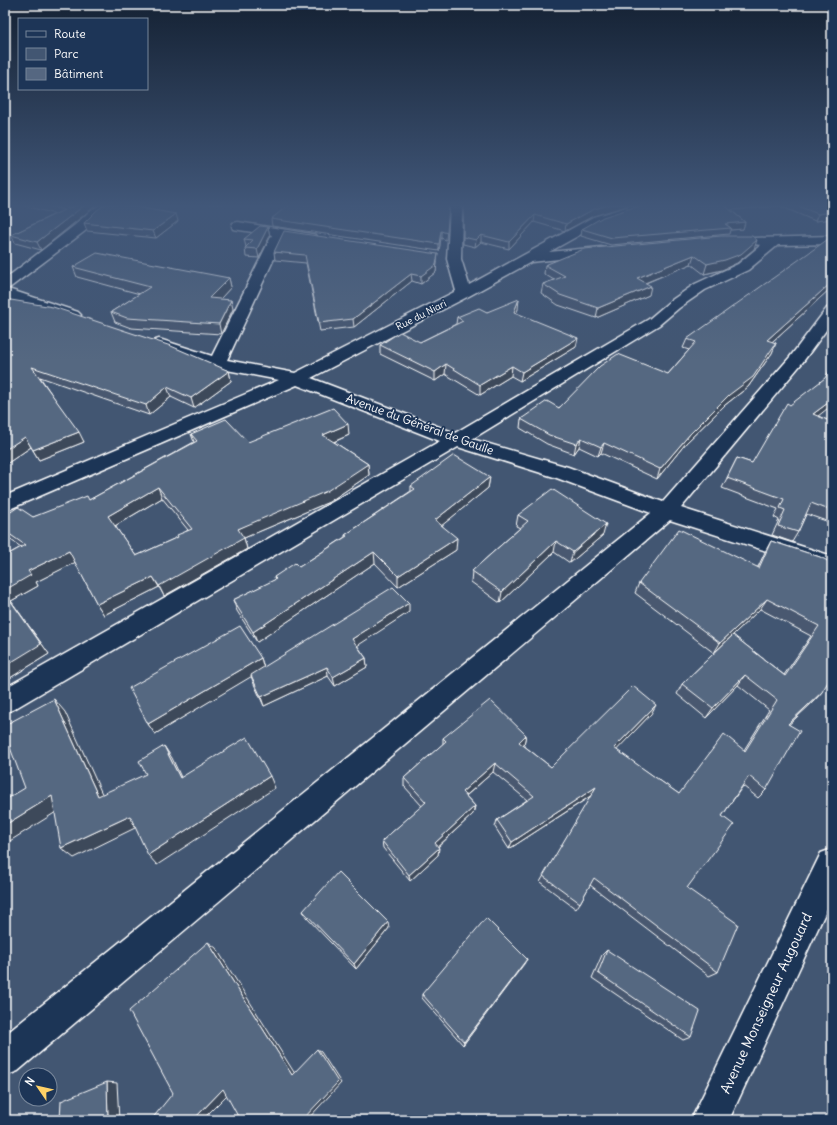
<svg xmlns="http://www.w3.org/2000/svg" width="837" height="1125" font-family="Delius,sans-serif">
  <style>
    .green { fill: #425672; stroke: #a0aab8; fill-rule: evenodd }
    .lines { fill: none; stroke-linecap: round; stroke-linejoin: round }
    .street-casing { stroke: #fff; stroke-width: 3 }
    .street { fill: #1d3557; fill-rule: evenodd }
    .wall { fill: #49596f; stroke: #fff; fill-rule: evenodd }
    .shaded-wall { fill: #3c485a; stroke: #fff }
    .building { fill: #556781; stroke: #fff; fill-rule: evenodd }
    .labels { text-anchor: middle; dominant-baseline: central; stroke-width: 3.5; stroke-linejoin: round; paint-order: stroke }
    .far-street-label { font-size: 10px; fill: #fff; stroke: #1d3557 }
    .street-label { font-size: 12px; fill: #fff; stroke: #1d3557 }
    .near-street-label { font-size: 14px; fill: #fff; stroke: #1d3557 }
  </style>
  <rect width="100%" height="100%" fill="#263d5e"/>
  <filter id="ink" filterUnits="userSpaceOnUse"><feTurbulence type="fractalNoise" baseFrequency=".025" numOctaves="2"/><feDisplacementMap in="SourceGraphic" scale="8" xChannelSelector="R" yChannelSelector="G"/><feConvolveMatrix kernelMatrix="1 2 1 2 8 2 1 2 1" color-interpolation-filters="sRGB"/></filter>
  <g filter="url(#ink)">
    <path class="green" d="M5 204H832V1120H5ZM26 1075H50V1099H26Z"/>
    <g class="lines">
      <defs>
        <path id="street" d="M103 204H117L99 216 85 231 8 289 78 312 81 315 78 318 73 320 68 318 5 298V279L75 225 91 210Z
          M447 204H459L462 208 461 259 469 285 593 217 637 204H657L655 207 629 213 601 223 549 252 601 247 606 248 608 251 606 254 531 262 469 296 311 378 455 433 649 319 669 302 695 284 738 264 761 245 754 244 752 241 754 238 832 236V244L778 245 748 270 705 290 679 308 659 325 472 439 568 467 663 502 790 357 827 308 832 306V322L802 363 681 508 832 556V572L670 520 18 1071 5 1076V1035L651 513 554 477 458 447 14 709 5 713V688L440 441 297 385 5 511V496L279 380 211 367 153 347 151 344 153 341 159 339 212 356 272 235 233 229 232 226 233 223 238 222 311 234 316 235 318 238 316 241 311 242 284 237 227 360 295 373 456 291 447 259 450 208Z
          M832 849V898L729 1120H691L821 853Z"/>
      </defs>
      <use href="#street" class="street-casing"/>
      <use href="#street" class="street"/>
    </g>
    <path class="wall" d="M18 204H71L70 207 95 206 41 250 15 243 11 235 55 214Z
      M449 204 446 240 441 238 439 251 272 226 271 219Z
      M460 204H633L593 216 565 231 534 222 509 249 481 242 475 247 463 244V207Z
      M649 204H832V219L815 221 780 206 731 210 745 222 743 229 730 230 729 234 611 245 581 236 582 229Z
      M178 221 156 238 87 231 84 223Z
      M268 227 270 236 259 258 246 257 245 248 246 247 244 239Z
      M754 249 737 263 722 270 704 274 691 264 646 283 649 295 596 318 558 305 541 293 543 284 554 280 544 274 545 265Z
      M274 252 437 262 436 272 421 284 412 281 354 327 320 331 306 263 275 260Z
      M73 267 229 278 231 287 220 299 233 309 221 334 131 328 115 322 111 312 140 294 77 277Z
      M830 276H832V287L772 342 776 343 772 353 748 387 725 405 686 443 657 479 601 453 598 456 579 447 574 454 547 444 520 428 521 419 668 374 689 350 683 348 687 339Z
      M5 299 229 371 231 381 194 408 171 397 149 415 40 377 84 442 39 460 31 447 5 465Z
      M518 309 516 313 576 347 520 381 511 376 480 395 445 374 435 381 380 354V345L420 342 456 324 457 317 487 312Z
      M818 416 832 422V523L806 514 798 532 792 542 772 535 779 520 774 517 778 509 722 488 737 458 752 463Z
      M191 434 248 442 349 435 334 442 368 464 369 475 329 502 244 538 247 549 164 596 159 587 104 615 97 604 75 562 36 582 38 586 11 601 49 654 5 681V556L21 547 5 536V516L33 517 89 500 194 442ZM162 498 188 530 178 537 136 556 115 526Z
      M490 477 488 488 442 525 456 550 398 587 375 563 257 642 237 611 233 600 275 580 274 577 299 567 345 537V535L411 491V486Z
      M518 515 603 535 570 563 554 552 500 603 471 582 472 571 520 528 516 526Z
      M771 541 820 557 828 651 822 692 814 701 789 724 766 790 758 798 743 786 722 816 687 888 718 972 709 976 590 885 580 903 576 909 540 882 591 796 509 849 495 827 497 820 527 800 493 772 466 796 475 806 473 814 438 847V855L410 881 383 848 382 841 422 806 404 786V778L443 744V738L526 735 524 744 523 745 551 767 651 714 616 750 679 794 744 750 769 710 738 685 706 718 677 694 682 684 733 635 784 675 811 636 760 609 714 653 635 593 639 583 758 567 765 552Z
      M409 612 357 645 366 658 367 667 335 686 328 676 264 706 254 684 251 676 155 734 148 724 261 658 264 667Z
      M303 911 389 928 356 969 306 917Z
      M607 950 691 1037 683 1040 592 978 602 955Z
      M527 959 463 1045 422 998V994Z"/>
    <path class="shaded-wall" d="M67 204H71L70 216 67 209Z
      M86 204H94L95 206 41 250 37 242Z
      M612 204H633L593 216 565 231 566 224 594 209Z
      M832 212V219L815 221 818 214Z
      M176 214 178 221 156 238 153 231Z
      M535 215 534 222 509 249V242Z
      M745 222 743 229 730 230 731 228 725 224Z
      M268 227 270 236 259 258 257 249Z
      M441 231V238L439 251V244Z
      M481 235V242L475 247 476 240Z
      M757 240 754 249 737 263 722 270 704 274 707 264Z
      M438 254 437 262 436 272 421 284V276Z
      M694 255 691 264 635 287 637 278Z
      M832 270V273L824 284 828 275Z
      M411 274 412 281 354 327 353 319Z
      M229 278 231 287 212 308 209 298Z
      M832 282V287L763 350 767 340Z
      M651 286 649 295 596 318 598 308Z
      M519 299 518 309 513 321 514 312Z
      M231 300 233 309 221 334 219 324Z
      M578 338 576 347 520 381 522 372Z
      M776 343 772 353 748 387 725 405 686 443 657 479 660 469 690 434Z
      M446 364 445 374 435 381V372Z
      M512 366 511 376 480 395V385Z
      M229 371 231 381 194 408 191 398Z
      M167 387 171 397 149 415 146 405Z
      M832 400V405L808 424 813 414Z
      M348 424 349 435 324 446 323 435Z
      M79 432 84 442 39 460 33 450Z
      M25 437 31 447 5 465V450Z
      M581 438 579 447 574 454 576 444Z
      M604 443 601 453 598 456 601 447Z
      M368 464 369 475 329 502 244 538 247 549 164 596 159 586 238 529Z
      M490 477 488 488 435 531V520Z
      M158 487 162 498 113 527 108 516Z
      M606 524 603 535 570 563 573 552Z
      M457 538 456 550 398 587V576Z
      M556 541 554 552 500 603 502 592Z
      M69 551 76 562 36 582 38 586 11 601 49 654 5 681V590L28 571Z
      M374 552 375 563 257 642 253 632Z
      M153 577 159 587 104 615 97 604Z
      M767 599 760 609 714 653 720 643Z
      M409 603V612L354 648 352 639Z
      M261 658 264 669 155 734 148 724Z
      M366 658 367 667 335 686 333 677Z
      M327 667 328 676 264 706 261 697Z
      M745 675 738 685 706 718 713 708Z
      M822 692 814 701 780 733 788 724Z
      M54 699 65 712 108 807 98 796Z
      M656 705 651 714 610 757 614 748Z
      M526 735 524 744 517 750 519 742Z
      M164 746 172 758 187 790 180 778Z
      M495 763 493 772 461 800 462 792Z
      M270 776 275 788 157 865 148 855Z
      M596 787 592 795 509 849 512 842Z
      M52 796 64 807 5 844V825Z
      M475 806 473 814 434 850 435 843Z
      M130 816 139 826 74 858 61 848Z
      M439 848 438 855 410 881 409 875Z
      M388 922 389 928 356 969 354 964Z
      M208 942 216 948 297 1077 292 1075Z
      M527 959 524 964 463 1045 464 1042Z
      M317 1049 321 1052 341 1083 307 1120H302Z
      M107 1082 117 1083 119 1120H108Z
      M223 1089 231 1091 202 1120H193Z"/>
    <path class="building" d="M41 204H67V209L78 204H86L37 242 11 235 64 210Z
      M106 204H119L176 214 153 231 84 223 97 210Z
      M290 204H449L447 233 441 231 439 244 271 219Z
      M464 204H612L594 209 566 224 535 215 509 242 481 235 476 240 463 237Z
      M649 204H726H723L745 222 725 224 731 228 612 238 582 229 603 217 631 208Z
      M793 204H832V212L818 214Z
      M260 226 268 227 257 249 245 248 253 240 244 239Z
      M284 231 438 254 436 265 421 276 411 274 353 319 319 323 305 255 274 252Z
      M721 236H752L757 240 741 254 725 260 707 264 694 255 637 278 651 286 598 308 560 295 543 284 565 276 545 265 584 249Z
      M831 237H832V270L828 275 832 276V282L767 340 776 343 753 377 729 395 690 434 660 469 604 443 601 447 581 438 576 444 549 435 521 419 547 401 559 408 600 366 618 354 668 374 696 342 687 339Z
      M97 253 229 278 209 298 231 300 219 324 127 318 111 312 150 287 73 267Z
      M5 299 53 307 171 346 229 371 191 398 167 387 146 405 32 367 79 432 33 450 25 437 5 450Z
      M519 299 514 312 578 338 522 372 512 366 480 385 446 364 435 372 380 345 400 332 420 342 463 321 457 317 479 308 487 312Z
      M832 366V400L813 414 832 422V511L811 503 798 532 778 526 785 510 780 508 784 499 727 478 737 458 752 463 787 403 790 405 825 378Z
      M333 408 348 424 323 435 368 464 327 491 238 529 244 538 159 586 153 577 97 604 69 551 28 571 31 575 5 590V556L25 545 5 531V516L18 507 33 517 87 496 89 500 197 441 191 434 226 419 248 442ZM158 487 192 529 177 535 178 537 136 556 108 516Z
      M454 455 490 477 435 520 457 538 398 576 374 552 253 632 233 600 276 579 274 577 295 563 299 567 347 536 345 535 415 489 411 486Z
      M552 489 606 524 573 552 556 541 502 592 472 571 528 521 518 515Z
      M679 529 759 568 771 541 820 557 832 563V643L828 651 832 654V675L822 692 788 724 800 731 766 790 749 776 722 816 734 825 687 888 738 924 718 972 594 878 580 903 543 876 596 787 512 842 497 820 534 796 495 763 462 792 475 806 435 843 439 848 409 875 382 841 426 802 404 778 446 741 443 738 490 700 526 735 519 742 551 767 633 686 656 705 614 748 679 794 724 734 745 751 777 700 745 675 713 708 682 684 733 635 785 676 819 626 767 599 720 643 639 583Z
      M393 587 409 603 352 639 366 658 333 677 327 667 261 697 251 675Z
      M5 593 41 644 5 666Z
      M240 626 261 658 148 724 129 688Z
      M54 699 98 796 146 774 139 761 164 746 180 778 247 737 270 776 148 855 130 816 61 848 52 796 5 825V800L25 788 5 734V725Z
      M338 872 388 922 354 964 303 911Z
      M486 918 527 959 464 1042 422 994Z
      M208 942 292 1075 317 1049 338 1082 302 1120H240L223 1089 193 1120H151L173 1093 129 1011Z
      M607 950 700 1011 691 1037 598 973Z
      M107 1082 108 1120H60L61 1101Z"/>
  </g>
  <linearGradient id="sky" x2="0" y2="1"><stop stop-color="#152234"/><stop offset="0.57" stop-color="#415779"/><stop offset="1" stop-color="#415779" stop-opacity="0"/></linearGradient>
  <rect width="837" height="361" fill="url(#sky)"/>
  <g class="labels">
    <g class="far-street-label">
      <text transform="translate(421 315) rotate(-27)">Rue du Niari</text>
    </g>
    <g class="street-label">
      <text transform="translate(420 424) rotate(20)">Avenue du Général de Gaulle</text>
    </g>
    <g class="near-street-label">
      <text transform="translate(766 1003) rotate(-65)">Avenue Monseigneur Augouard</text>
    </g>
  </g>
  <rect width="837" height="1125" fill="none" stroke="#1d3557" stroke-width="20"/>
  <rect x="10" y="10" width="817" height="1105" fill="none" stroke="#fff" stroke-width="1.5" filter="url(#ink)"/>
  <rect x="18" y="18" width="130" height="72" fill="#1d3557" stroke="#77869a"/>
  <rect x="26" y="31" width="20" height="6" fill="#1d3557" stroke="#77869a"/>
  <text x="54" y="38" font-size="12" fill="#ffffff">Route</text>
  <rect x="26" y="48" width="20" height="12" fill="#425672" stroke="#77869a"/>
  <text x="54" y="58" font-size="12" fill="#ffffff">Parc</text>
  <rect x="26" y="68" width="20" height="12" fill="#556781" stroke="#77869a"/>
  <text x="54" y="78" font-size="12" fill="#ffffff">Bâtiment</text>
  <g transform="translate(38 1087) rotate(304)"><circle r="19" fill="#1d3557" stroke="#77869a"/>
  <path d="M0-3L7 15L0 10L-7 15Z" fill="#ffd166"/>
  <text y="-6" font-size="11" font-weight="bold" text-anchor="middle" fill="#ffffff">N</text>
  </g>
</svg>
